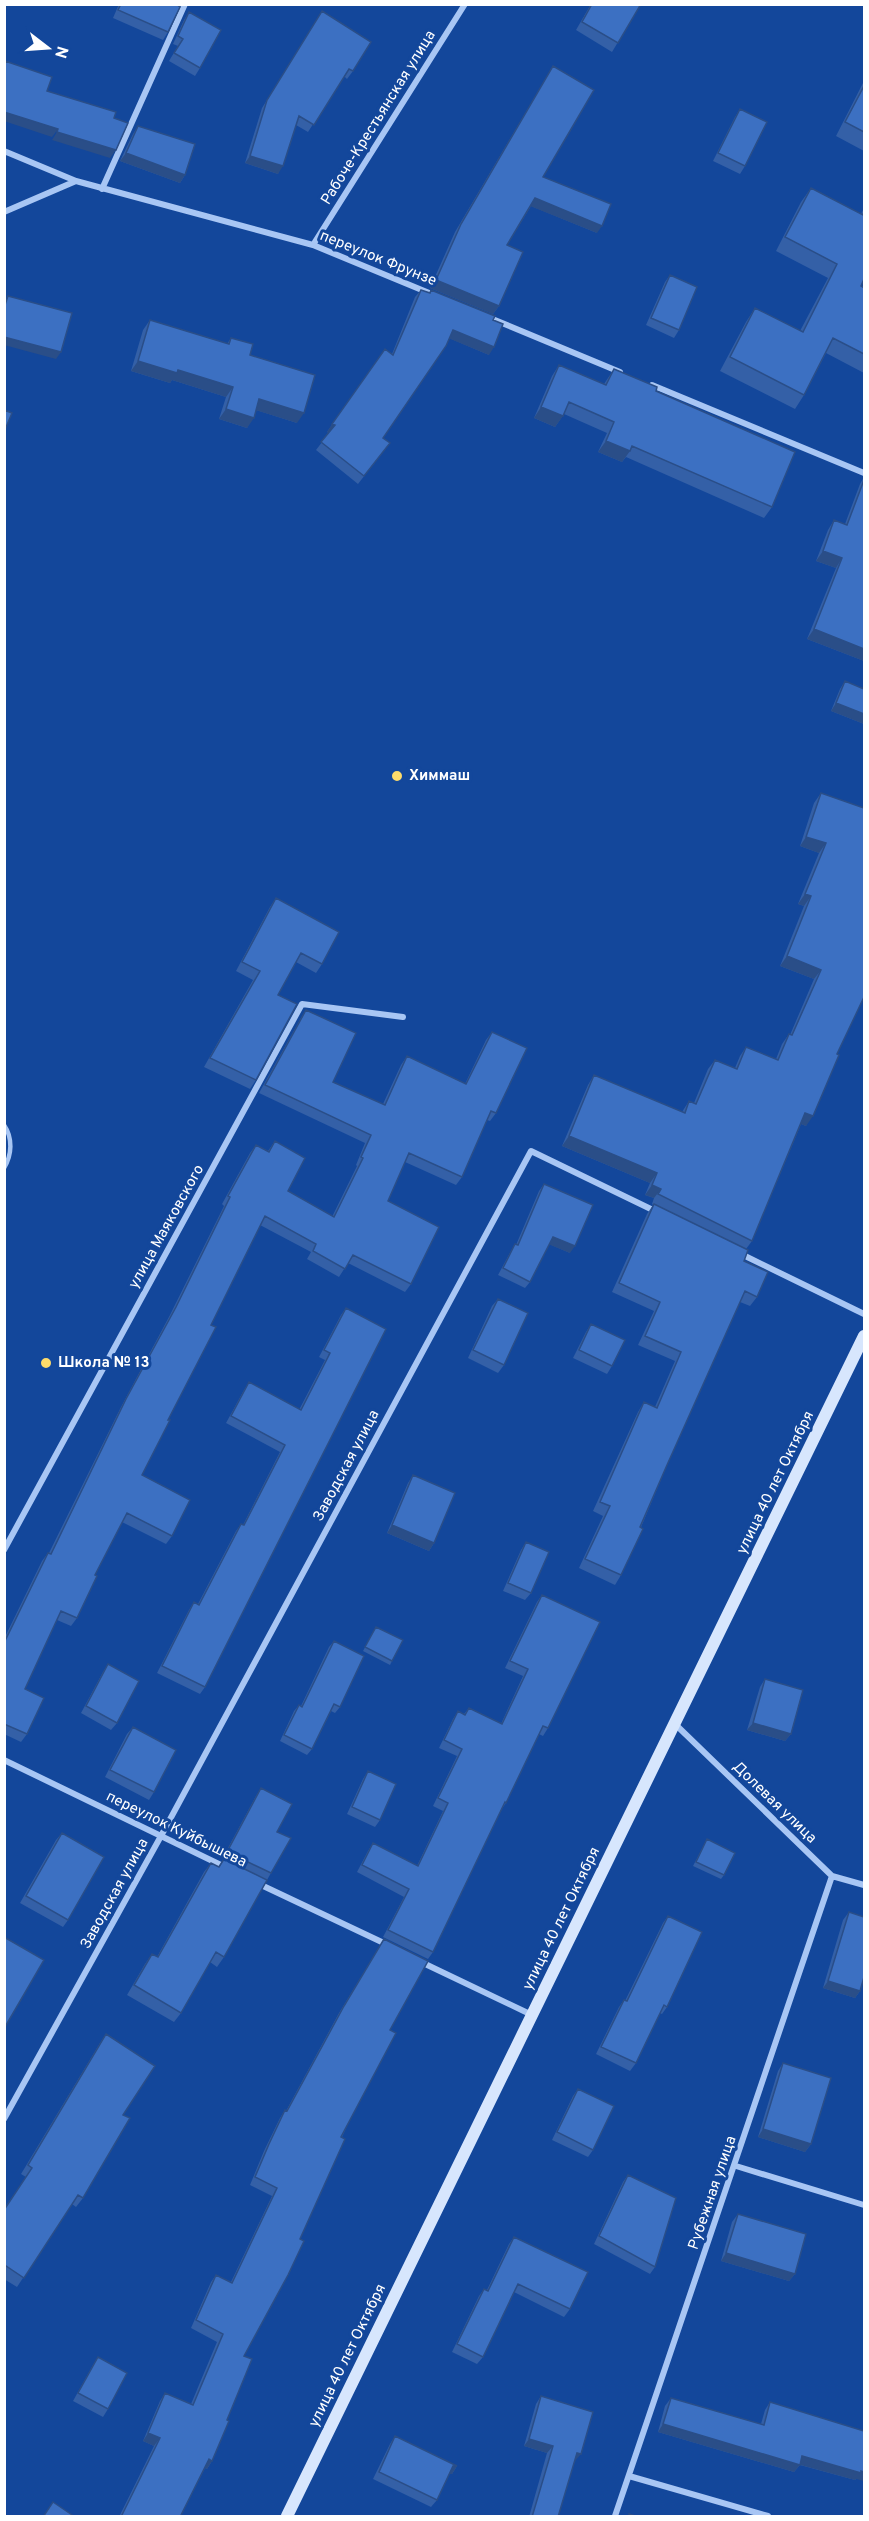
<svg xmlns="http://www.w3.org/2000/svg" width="869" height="2521" font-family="Overpass,sans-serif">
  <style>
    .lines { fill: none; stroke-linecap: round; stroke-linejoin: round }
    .lane { stroke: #a8c6f4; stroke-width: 4.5 }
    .street { stroke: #a8c6f4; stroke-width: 6 }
    .secondary { stroke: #d7e6fd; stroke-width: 12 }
    .wall { fill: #3460a7 }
    .shaded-wall { fill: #2a4e88 }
    .building { fill: #3c70c2; stroke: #2a4e88; stroke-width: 1.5 }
    .poi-dot { fill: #ffdc6a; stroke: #13479b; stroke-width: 2 }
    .labels { text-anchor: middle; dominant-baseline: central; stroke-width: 6; stroke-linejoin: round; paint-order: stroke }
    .street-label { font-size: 15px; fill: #fff; stroke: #13479b }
    .poi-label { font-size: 15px; font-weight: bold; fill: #fff; stroke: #13479b; text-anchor: start }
  </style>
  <rect width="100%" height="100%" fill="#13479b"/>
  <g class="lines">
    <path class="lane" d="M4 1125C13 1138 12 1155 4 1168"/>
    <path class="street" d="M4 151 76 181 313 245 434 295
      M102 189 185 4
      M4 212 76 181
      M313 245 465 4
      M485 316 620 372
      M652 385 864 473
      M741 1254 864 1314
      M4 1550 302 1004 403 1017
      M675 1724 832 1876 864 1885
      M4 1760 225 1867
      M259 1884 388 1945
      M421 1962 532 2015
      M4 2119 161 1836 531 1151 657 1212
      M736 2166 864 2205
      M629 2476 768 2516
      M615 2516 832 1876"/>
    <path class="secondary" d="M287 2516 864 1336"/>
  </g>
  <path class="wall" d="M119 4H176L168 32 163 40 113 18Z
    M591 4H641L612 52 576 30Z
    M322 11 353 71 347 79 344 76 308 132 296 125 278 174 245 163 262 108Z
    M189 12 200 68 195 76 169 61 178 46 173 44 184 20Z
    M553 66 543 177 597 233 531 206 507 245 499 306 493 314 430 288 455 232Z
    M864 81V151L836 136Z
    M740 109 745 166 740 174 713 161 735 117Z
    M138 126 185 175 180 183 120 161 133 134Z
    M811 188 861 214 864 208V279L861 286 864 288V373L826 353 804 395 795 409 720 371 746 322 755 308 800 331 828 278 776 251 801 202Z
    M670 275 679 330 674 338 646 325 665 282Z
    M421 290 429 293 431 290 493 320 489 355 449 338 383 438 390 443 358 484 316 450 329 433 327 432 385 349 392 354 415 297Z
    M150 320 227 344 231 338 250 355 297 423 256 410 247 428 219 419 226 397 172 380 170 383 131 371 143 330Z
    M559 365 604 384 614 369 656 391 772 507 764 518 626 457 622 462 598 452 607 433 564 414 555 427 534 418 552 376Z
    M864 477V661L807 639 836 568 816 561 828 530 834 520 845 524 860 484Z
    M845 681 864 689V724L831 711 840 689Z
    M821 793 864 808 837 1054 806 1126 801 1124 752 1241 746 1249 744 1261 757 1297 750 1306 740 1302 667 1465 621 1575 615 1585 579 1568 603 1516 593 1511 638 1412 644 1402 655 1407 675 1361 638 1345 654 1311 612 1292 647 1214 653 1205 652 1204 654 1198 645 1195 650 1183 562 1146 588 1085 594 1075 682 1112 689 1101 694 1103 708 1069 715 1060 735 1068 740 1056 746 1047 776 1059 782 1044 789 1034 790 1035 814 979 780 966 804 906 798 904 819 853 800 846 814 803Z
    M276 898 322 964 316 973 296 962 278 995 256 1080 250 1089 204 1067 253 980 236 971 270 907Z
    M306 1010 333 1082 383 1104 401 1065 407 1056 465 1084 486 1040 492 1032 496 1113 490 1121 487 1120 462 1177 456 1185 405 1162 388 1201 411 1284 405 1292 348 1263 339 1277 307 1259 311 1252 260 1225 211 1325 142 1475 172 1536 166 1544 122 1522 95 1575 77 1618 71 1626 57 1620 25 1689 27 1734 21 1742 4 1734V1639L42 1561 48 1553H49L121 1407 170 1315 224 1206 222 1204 250 1153 256 1145 268 1151 275 1141 288 1191 332 1217 357 1166 356 1165 365 1143 259 1093 301 1018Z
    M544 1184 570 1253 549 1244 530 1282 525 1288 498 1275 511 1251 515 1244 516 1245 539 1191Z
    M498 1299 504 1365 498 1373 468 1358 492 1306Z
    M346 1308 205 1687 200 1694 157 1673 189 1610 194 1602 198 1604 236 1531 241 1524 243 1525 280 1452 226 1423 244 1390 249 1382 299 1410 325 1360 319 1357 341 1315Z
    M591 1324 612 1366 607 1374 573 1358 586 1332Z
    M413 1475 434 1543 429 1551 387 1533 408 1483Z
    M526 1542 531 1593 525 1600 503 1591 521 1550Z
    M542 1595 548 1728 543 1736 539 1734 506 1803 501 1810 433 1952 428 1959 383 1937 404 1897 357 1872 368 1851 373 1843 417 1866 443 1811 433 1806 457 1756 439 1748 453 1719 458 1711 464 1714 469 1708 501 1724 523 1676 505 1668 537 1602Z
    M376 1627 392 1661 390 1665 363 1651Z
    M334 1641 340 1707 335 1713 331 1711 312 1749 307 1755 280 1741 294 1711 299 1705 301 1706 329 1647Z
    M108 1664 117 1723 111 1730 81 1713 103 1672Z
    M765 1679 791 1734 785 1741 747 1730 760 1687Z
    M133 1727 154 1792 149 1800 105 1777 127 1734Z
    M368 1771 380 1820 375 1827 347 1814 363 1779Z
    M261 1788 277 1832 271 1873 267 1880 224 1957 217 1967 210 1962 181 2013 174 2022 127 1995 145 1964 152 1954 157 1957 204 1872 211 1863 218 1867 223 1860 222 1859 256 1796Z
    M62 1833 68 1920 63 1927 20 1903 56 1840Z
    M707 1839 724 1875 721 1879 693 1866Z
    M849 1912 860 1991 855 1998 823 1988 843 1920Z
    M668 1916 667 2007 662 2014 660 2013 636 2063 630 2071 596 2054 619 2007 624 2000 625 2001 663 1923Z
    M384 1939 390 2030 244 2356 227 2420 212 2461 207 2469 205 2468 180 2517H119L154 2446 143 2441 160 2401 165 2393 191 2404 217 2342 191 2328 211 2282 216 2275 231 2282 272 2196 250 2185 264 2151 280 2118 285 2110 286 2111 339 2013Z
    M106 2034 123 2115 83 2198 76 2207 72 2204 17 2287 4 2279V2209L26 2177 21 2174 100 2043Z
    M783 2063 811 2144 805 2152 758 2137 778 2071Z
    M578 2089 593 2150 588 2157 552 2140 573 2096Z
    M628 2175 655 2267 650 2274 594 2244 623 2182Z
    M738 2214 795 2274 789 2281 721 2261 732 2222Z
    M514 2237 570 2309 564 2317 514 2292 483 2357 477 2364 452 2352 479 2296 484 2289 487 2290 509 2244Z
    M98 2357 108 2409 103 2417 73 2401 93 2365Z
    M541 2396 575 2461H574L558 2517H529L547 2453 524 2446 536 2404Z
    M671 2398 761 2424 765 2410 770 2402 856 2479 855 2480 800 2465 794 2472 658 2432 665 2406Z
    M395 2436 457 2466 452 2474H449L437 2500 431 2507 373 2479 390 2444Z"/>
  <path class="shaded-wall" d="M4 112 58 129 52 137 4 121Z
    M57 132 116 150 110 158 52 140Z
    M126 153 185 175 180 183 120 161Z
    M250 156 283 166 278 174 245 163Z
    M535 198 602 226 597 233 530 206Z
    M436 280 499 306 493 314 430 288Z
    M453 330 494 347 489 355 448 338Z
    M4 337 61 352 56 359 4 345Z
    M138 361 178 370 233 387 226 397 172 380 170 383 131 371Z
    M259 399 304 413 297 423 252 409Z
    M541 407 563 416 555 427 534 418Z
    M226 409 254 418 247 428 219 419Z
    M332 424 335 425 330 433 327 432Z
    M606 441 630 451 622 462 598 452Z
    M823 551 842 558 836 568 816 561Z
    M814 629 864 649V661L807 639Z
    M836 703 864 714V724L831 711Z
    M806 837 826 843 819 853 800 846Z
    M805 894 811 896 804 906 798 904Z
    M787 956 821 970 814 979 780 966Z
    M805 1113 813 1116 806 1126 798 1123Z
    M569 1136 657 1173 650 1183 562 1146Z
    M652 1185 661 1189 654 1198 645 1195Z
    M553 1237 575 1246 570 1253 548 1244Z
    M392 1525 434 1543 429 1551 387 1533Z
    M753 1723 791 1734 785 1741 747 1730Z
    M828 1981 860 1991 855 1998 823 1988Z
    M763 2129 811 2144 805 2152 758 2137Z
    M726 2253 795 2274 789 2281 721 2261Z
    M663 2424 800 2465 794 2472 658 2432Z
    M148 2433 160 2438 154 2446 143 2441Z
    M529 2439 553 2446 547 2453 524 2446Z
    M577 2453 581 2454 575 2461 572 2460Z
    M802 2456 864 2472V2481L856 2479 855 2480 797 2464Z
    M209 2459 212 2461 207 2469 203 2467Z
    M453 2466H457L452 2474H448Z"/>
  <path class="building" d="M121 4H176L180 7 168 32 118 10Z
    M592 4H641L618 43 582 22Z
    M322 11 371 42 353 71 349 69 314 125 299 116 283 166 250 156 267 100Z
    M189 12 221 30 200 68 174 53 183 39 178 36Z
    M5 61 52 77 47 91 116 112 114 118 128 123 116 150 57 132 58 129 4 112Z
    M553 66 594 90 543 177 611 204 602 226 535 198 507 245 523 252 499 306 436 280 461 224Z
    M864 86V132L845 122Z
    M740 109 767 122 745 166 718 153Z
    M138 126 195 144 185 175 126 153Z
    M811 188 863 215 864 212V279L861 286 864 288V354L833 338 804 395 730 357 755 308 803 332 837 264 785 237Z
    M670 275 697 287 679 330 651 318Z
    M421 290 430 293 431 290 495 316 493 320 503 324 494 347 453 330 446 346 383 438 390 443 364 476 321 442 335 425 332 424 385 349 393 355Z
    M8 296 72 313 61 352 4 337V308Z
    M150 320 229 344 231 338 253 344 250 355 315 375 304 413 259 399 254 418 226 409 233 387 178 370 177 373 138 361Z
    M559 365 606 385 614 369 657 387 656 391 795 452 772 507 632 446 630 451 606 441 614 422 569 402 563 416 541 407Z
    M4 410 12 413 4 432Z
    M864 480V649L814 629 842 558 823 551 834 520 847 525Z
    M845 681 864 689V714L836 703Z
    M821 793 864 808V997L837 1054 839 1055 813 1116 805 1113 752 1241 658 1194 661 1189 652 1185 657 1173 569 1136 594 1075 685 1113 689 1101 696 1104 715 1060 737 1069 746 1047 778 1060 789 1034 792 1035 821 970 787 956 811 896 805 894 826 843 806 837Z
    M276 898 339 932 322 964 301 953 278 995 297 1004 256 1080 210 1058 260 971 242 962Z
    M306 1010 356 1033 333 1082 385 1105 407 1056 466 1084 492 1032 527 1048 496 1113 491 1111 462 1177 409 1153 388 1201 439 1227 411 1284 353 1255 345 1269 313 1251 316 1244 265 1216 211 1325 216 1327 168 1420H170L142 1475 190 1500 172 1536 127 1513 95 1575 97 1576 77 1618 61 1611 25 1689 44 1698 27 1734 4 1724V1643L48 1553 51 1554 126 1399 176 1307 230 1197 228 1196 256 1145 269 1152 275 1141 305 1158 288 1191 334 1217 363 1158 361 1157 371 1135 265 1085Z
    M544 1184 593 1205 575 1246 553 1237 530 1282 503 1268 515 1244 518 1245Z
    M654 1204 748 1250 744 1261 768 1272 757 1297 745 1291 667 1465 640 1527 643 1529 621 1575 585 1559 610 1506 600 1502 644 1402 657 1408 681 1352 645 1336 660 1302 619 1283Z
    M498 1299 528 1313 504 1365 473 1350Z
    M346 1308 386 1329 205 1687 162 1666 194 1602 199 1605 241 1524 244 1525 285 1445 231 1416 249 1382 301 1410 330 1353 324 1350Z
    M591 1324 625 1340 612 1366 579 1350Z
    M413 1475 455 1493 434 1543 392 1525Z
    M526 1542 549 1552 531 1593 508 1583Z
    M542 1595 600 1622 548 1728 543 1726 506 1803 505 1802 433 1952 388 1930 409 1889 362 1865 373 1843 418 1866 448 1803 438 1798 462 1749 444 1740 458 1711 465 1715 469 1708 502 1724 528 1669 510 1661Z
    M376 1627 403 1640 392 1661 365 1647Z
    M334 1641 364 1656 340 1707 334 1704 312 1749 284 1735 299 1705 302 1707Z
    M108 1664 139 1681 117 1723 86 1706Z
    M765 1679 803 1690 791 1734 753 1723Z
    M133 1727 176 1750 154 1792 110 1770Z
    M368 1771 396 1784 380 1820 352 1807Z
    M261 1788 292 1804 277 1832 291 1838 271 1873 227 1852Z
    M62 1833 104 1857 68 1920 26 1896Z
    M707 1839 735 1853 724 1875 696 1862Z
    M224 1859 267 1880 224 1957 216 1952 181 2013 134 1985 152 1954 158 1957 211 1863 219 1867Z
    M849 1912 864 1917V1977L860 1991 828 1981Z
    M668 1916 702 1932 667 2007 664 2005 636 2063 601 2047 624 2000 627 2001Z
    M4 1937 44 1960 5 2027 4 2026Z
    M384 1939 428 1961 390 2030 396 2033 341 2137 345 2139 300 2239 304 2241 288 2275 244 2356 252 2359 227 2420 229 2421 212 2461 209 2459 180 2517H121L160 2438 148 2433 165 2393 193 2405 223 2334 196 2320 216 2275 232 2283 277 2188 255 2177 269 2144 285 2110 287 2111 344 2006Z
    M106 2034 155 2066 123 2115 130 2118 83 2198 78 2195 24 2278 6 2266 4 2268V2210L32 2168 28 2165Z
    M783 2063 831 2078 811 2144 763 2129Z
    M578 2089 614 2106 593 2150 557 2132Z
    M628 2175 676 2198 655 2267 599 2236Z
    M738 2214 806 2234 795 2274 726 2253Z
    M514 2237 588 2272 570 2309 518 2284 483 2357 457 2344 484 2289 488 2291Z
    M98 2357 127 2373 108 2409 78 2393Z
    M541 2396 593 2412 581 2454 577 2453 558 2517H532L553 2446 529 2439Z
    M671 2398 764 2425 770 2402 864 2431V2472L861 2471V2473L802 2456 800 2465 663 2424Z
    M395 2436 457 2466H453L437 2500 379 2472Z
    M53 2502 75 2517H43Z
    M629 2514 639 2517H629Z"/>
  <g class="poi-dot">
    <circle cx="397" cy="776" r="6"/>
    <circle cx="46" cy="1363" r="6"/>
  </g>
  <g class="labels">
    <g class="street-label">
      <text transform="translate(379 118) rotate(-58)">Рабоче-Крестьянская улица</text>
      <text transform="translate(378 259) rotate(22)">переулок Фрунзе</text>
      <text transform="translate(167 1227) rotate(-61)">улица Маяковского</text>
      <text transform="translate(347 1466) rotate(-62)">Заводская улица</text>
      <text transform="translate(776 1483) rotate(-64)">улица 40 лет Октября</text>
      <text transform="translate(774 1803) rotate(44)">Долевая улица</text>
      <text transform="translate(176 1830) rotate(26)">переулок Куйбышева</text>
      <text transform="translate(115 1894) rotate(-61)">Заводская улица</text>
      <text transform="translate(562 1919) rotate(-64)">улица 40 лет Октября</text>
      <text transform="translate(713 2193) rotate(-71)">Рубежная улица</text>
      <text transform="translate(348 2356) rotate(-64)">улица 40 лет Октября</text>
    </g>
    <g class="poi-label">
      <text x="409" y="776">Химмаш</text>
      <text x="58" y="1363">Школа № 13</text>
    </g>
  </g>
  <rect width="869" height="2521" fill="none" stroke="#ffffff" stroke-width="12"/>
  <g transform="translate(48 48) rotate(107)" stroke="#13479b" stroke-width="4.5" paint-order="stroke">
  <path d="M0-4.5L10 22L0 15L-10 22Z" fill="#ffffff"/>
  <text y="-9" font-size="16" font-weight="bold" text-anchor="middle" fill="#ffffff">N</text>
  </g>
</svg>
